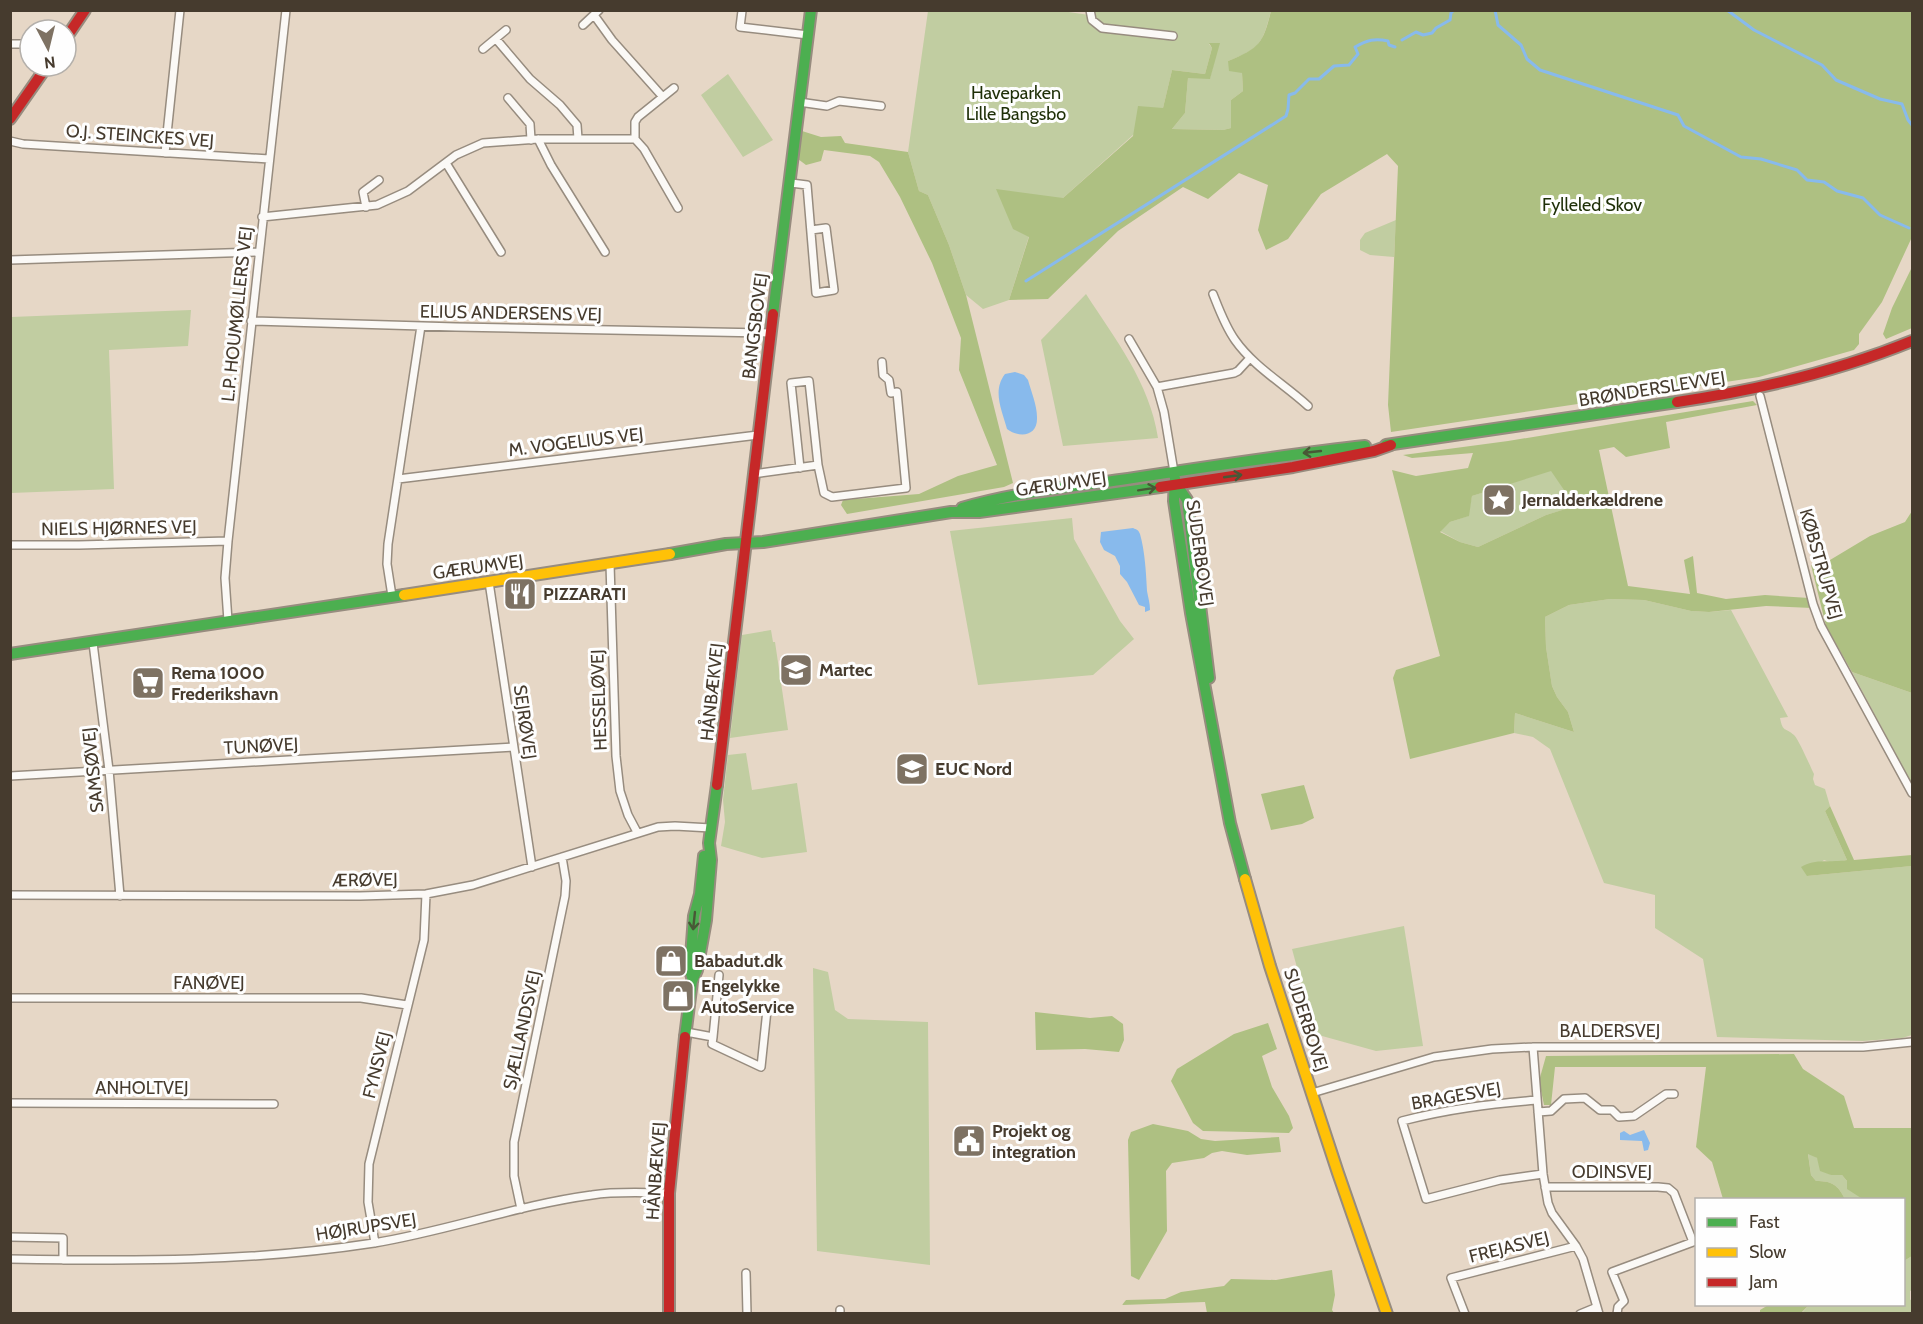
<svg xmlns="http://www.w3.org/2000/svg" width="1923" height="1324" font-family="Cabin,sans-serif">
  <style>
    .green { fill: #c1cda1 }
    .forest { fill: #aec082; fill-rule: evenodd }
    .water { fill: #88baec }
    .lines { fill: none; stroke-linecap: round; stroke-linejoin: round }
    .stream { stroke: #88baec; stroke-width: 3 }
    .street-casing { stroke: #978c7f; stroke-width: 10 }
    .fast-casing { stroke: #978c7f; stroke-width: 14 }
    .slow-casing { stroke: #978c7f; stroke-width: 14 }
    .jam-casing { stroke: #978c7f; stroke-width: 14 }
    .street { stroke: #fbf9f6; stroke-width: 7 }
    .fast { stroke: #4caf50; stroke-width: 10 }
    .slow { stroke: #ffc107; stroke-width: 10 }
    .jam { stroke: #c62828; stroke-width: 10 }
    .oneway { stroke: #485836 }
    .labels { text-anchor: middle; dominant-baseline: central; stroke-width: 6; stroke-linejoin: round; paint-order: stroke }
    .park-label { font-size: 18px; fill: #1e2f07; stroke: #fefefe }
    .street-label { font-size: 18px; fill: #463b2e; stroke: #fefefe }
    .poi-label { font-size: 18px; font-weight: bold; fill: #463b2e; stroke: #fefefe; text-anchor: start }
  </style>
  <rect width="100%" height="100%" fill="#e6d7c6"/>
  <path class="green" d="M986 10H1055L1089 15 1090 10 1271 11C1262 44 1261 48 1228 61L1242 73 1243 91 1231 100V128L1223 130 1172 129 1185 113 1188 78H1210L1219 43 1209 44 1212 48 1205 74 1172 70 1163 108 1063 198 1029 236 1009 300 983 309 966 295 949 245 928 195 919 191 908 152 928 11Z
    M728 74 773 140 743 157 701 95Z
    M1396 220 1394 257 1370 255 1360 250V240L1365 233Z
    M1086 294C1115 339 1150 383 1158 438L1063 446 1041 340Z
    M191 310 188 346 109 350 114 489 11 493V317Z
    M1551 470 1576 506 1546 515 1478 547 1460 542 1440 531 1450 522 1468 516 1472 496Z
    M1072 518 1074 539 1120 621 1134 639 1093 675 978 685 950 531Z
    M1610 599 1644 600 1691 611 1709 612 1731 610 1788 717 1780 718C1783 733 1785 727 1794 735 1799 740 1810 766 1814 774L1813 779 1815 785 1825 789 1830 806 1825 811 1847 860 1832 863 1824 860 1807 876 1912 866V1035L1902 1038 1863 1041 1717 1037 1703 959 1655 928V895L1604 883 1550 749 1533 737 1514 733 1515 713 1574 732 1568 712 1557 697 1552 686 1546 647 1545 617 1569 605Z
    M771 630 773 642H775L788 730 730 738 742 635Z
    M1852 672 1912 693V784Z
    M746 753 752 790 797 783 807 852 762 858 721 846 725 822 723 800 728 755Z
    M1404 926 1423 1046 1376 1051 1315 1034 1292 949Z
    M813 968 828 972 835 1010 848 1019 928 1022 930 1265 817 1251Z
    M1808 1153 1817 1158 1831 1175H1842L1861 1198 1874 1199H1845C1838 1185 1832 1181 1816 1181L1811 1175Z
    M1912 1256V1290L1910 1291V1300L1912 1299V1313L1801 1314 1809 1305 1904 1304V1261Z"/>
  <path class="forest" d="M1271 11H1912V237L1882 302 1859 334V344L1854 350 1759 377 1391 432 1388 405 1398 166 1387 154 1321 194 1288 239 1266 250 1258 230 1268 185 1239 173 1208 199 1183 187 1118 231 1048 299 1009 300 1029 237 1013 229 996 189 1063 198 1133 136 1138 106 1163 108 1172 70 1205 74 1212 48 1209 43H1220L1210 79 1188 78 1185 113 1172 129 1223 130 1231 128V100L1243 91 1242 73 1229 71 1228 61C1260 48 1263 43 1271 11Z
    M802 131 821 137 841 136 845 143 908 152 919 191 928 195 949 245 966 295 1013 483 1004 487 847 514 841 505 843 500 919 494 958 476 997 465 959 370 961 338 932 263 900 197 879 162 870 156 824 150 821 161 806 165 798 159Z
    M1912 267V328L1886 339 1883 334 1892 308Z
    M1753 401 1757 405 1666 422 1670 448 1626 457 1614 447 1599 450 1628 586 1690 594 1684 560 1693 556 1697 593 1726 599 1765 595 1809 598 1812 608 1766 606 1709 612 1691 611 1644 600 1610 599 1569 605 1545 617 1546 647 1552 686 1557 697 1568 712 1574 732 1515 713 1514 733 1410 759 1393 678 1396 670 1440 656 1392 470 1416 476 1468 468 1473 453 1412 458 1403 455 1508 441ZM1551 471 1575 506 1546 515 1478 547 1460 542 1440 532 1450 522 1469 516 1472 496Z
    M1912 511V693L1852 672 1826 626 1811 565 1817 570 1824 569 1830 560 1870 536 1905 522Z
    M1304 785 1314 818 1302 824 1271 830 1261 794Z
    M1830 806 1854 860 1912 855V866L1807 876 1801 867C1816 858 1831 863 1847 860L1825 811Z
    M1035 1012 1090 1018 1112 1016 1123 1024 1124 1040 1119 1052 1085 1049 1036 1050Z
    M1268 1023 1277 1049 1262 1056 1272 1087 1289 1116 1293 1128 1289 1133 1203 1131 1193 1123 1171 1081 1177 1069 1234 1034Z
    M1794 1054 1803 1069 1844 1096 1854 1128H1912V1256L1904 1261V1200L1861 1198 1847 1189V1181L1842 1175H1831L1820 1171 1817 1158 1808 1154 1811 1175 1816 1181C1832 1181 1838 1185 1845 1199H1723L1712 1162 1696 1147 1706 1067H1555L1551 1105H1544L1539 1081 1546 1056Z
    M1153 1124 1188 1131 1201 1139 1215 1141 1279 1137 1281 1152 1247 1155 1222 1151 1212 1153 1204 1158 1172 1163 1166 1171 1167 1231 1139 1280 1131 1276 1128 1140 1131 1132Z
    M1332 1270 1335 1295 1332 1310 1334 1313H1207L1205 1302 1122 1305 1126 1300 1165 1299 1181 1292 1224 1286 1231 1279 1276 1280Z
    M1770 1304H1809V1305L1801 1313H1760V1310Z"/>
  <path class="water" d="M1015 372 1024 375 1028 380C1031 391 1037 405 1037 417 1038 437 1019 438 1007 429 1002 410 992 391 1005 374Z
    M1133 528C1137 530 1138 529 1140 534 1145 552 1146 572 1147 591 1148 597 1150 603 1150 610L1145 612V607L1139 605 1127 582 1120 574V566L1115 556 1104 550 1100 542 1101 532Z
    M1644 1130 1650 1143 1648 1150 1644 1151 1642 1141 1620 1140V1133L1624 1131 1630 1135Z"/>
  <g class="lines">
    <path class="stream" d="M1495 10 1498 25 1521 45 1527 59 1540 70 1678 115 1684 126 1741 157 1761 159 1797 170 1807 180 1824 182 1837 191 1863 198 1880 215 1909 228
      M1727 10 1754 30 1822 65 1836 80 1880 99 1902 104 1908 120 1912 125
      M1402 40 1416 32 1423 35 1432 33 1436 28 1450 20 1451 13 1454 10
      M1026 281 1286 116 1288 109 1289 95 1295 93 1309 79H1319L1334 66 1349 65 1358 54 1355 47C1367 40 1375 38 1388 41L1389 45 1395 47"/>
    <defs>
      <path id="street" d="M1090 10 1092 20 1102 28 1173 36
        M742 11 740 27 808 35
        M594 15 612 40 662 96
        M583 25 599 10
        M496 39 530 79 560 105 577 125 578 139
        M10 44H30
        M483 49 506 30
        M508 98 530 124 531 140
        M799 102 827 106 839 101 881 106
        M538 139 551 165 605 252
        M635 139 644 149 678 208
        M10 141 23 144 269 159
        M165 153 180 10
        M446 163 501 252
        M791 183 807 185 816 293 834 290 826 228 811 230
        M366 207 363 192 379 180
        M262 217 377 205 408 191 456 155 483 143 538 139H635V122L638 117 674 88
        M10 260 259 252
        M1213 294C1219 309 1225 326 1235 340 1254 367 1284 384 1308 406
        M251 321 456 327 770 333
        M1129 339 1157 387 1164 412 1174 472
        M1157 387 1234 373 1238 371 1250 358
        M1760 396 1813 604 1821 626 1912 793
        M800 468 791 383 809 381 818 465
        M753 474 818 465 824 493 832 497 906 488 897 392 891 393 889 380 883 375 882 362
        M398 479 758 435
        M10 545H79L228 541
        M610 564 616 756 620 791 628 815 637 832
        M489 582 532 867
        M392 596 387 564 388 544 421 326
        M228 621 225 578 228 541 286 10
        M93 643 109 770 120 896
        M10 776 513 747
        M10 895 360 896 426 894 473 885 658 827 675 826 711 828
        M10 998H361L407 1005
        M686 1032 713 1037 712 1044 761 1067 767 1010
        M713 1037 719 975
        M1533 1047 1543 1174 1548 1203 1552 1213 1576 1246 1583 1259 1599 1314
        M1312 1093 1434 1057 1492 1049 1533 1047H1863L1912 1042
        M1537 1100C1490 1104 1448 1109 1402 1121L1426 1199 1500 1180 1543 1174
        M10 1103 274 1104
        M1538 1112 1551 1111 1564 1099 1585 1098 1600 1110H1612L1619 1117 1634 1116 1666 1094H1674
        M1545 1187H1658L1668 1188 1674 1193 1693 1242 1612 1272 1624 1301 1618 1307 1617 1314
        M521 1209 514 1176V1142L565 896 566 881 562 857
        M10 1237 63 1238V1260
        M375 1243 368 1202 369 1164 424 940 426 894
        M10 1259C134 1261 251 1262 374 1243 447 1231 518 1205 592 1195 617 1191 644 1193 669 1193
        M746 1273 747 1314
        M840 1310V1314
        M1465 1314 1451 1278 1576 1246
        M1580 1314 1597 1307"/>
      <path id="fast" d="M773 314 811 10
        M1386 445 1677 402
        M1175 478 1174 501 1191 613 1230 823 1245 879
        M1176 484 1187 500 1209 678
        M962 508C1012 493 1068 487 1120 480 1201 468 1283 455 1365 446
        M670 554 726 544 763 542 951 512H979L1160 487
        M10 654 404 595
        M692 977 690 970 694 916 700 894 704 856
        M685 1037 692 981 697 970 706 920 711 860 709 843 717 785"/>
      <path id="slow" d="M404 595 670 554
        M1245 879 1270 966 1338 1173 1387 1314"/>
      <path id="jam" d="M66 38 85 10
        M10 119 47 66
        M1677 402C1758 390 1836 372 1912 341
        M1160 487 1293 467 1374 451 1391 445
        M717 785 773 314
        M669 1314V1193L685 1037"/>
    </defs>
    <use href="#street" class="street-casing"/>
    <use href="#fast" class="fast-casing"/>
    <use href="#slow" class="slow-casing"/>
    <use href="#jam" class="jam-casing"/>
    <use href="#street" class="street"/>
    <use href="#fast" class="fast"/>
    <use href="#slow" class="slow"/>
    <use href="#jam" class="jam"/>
  </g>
  <defs><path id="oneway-shaft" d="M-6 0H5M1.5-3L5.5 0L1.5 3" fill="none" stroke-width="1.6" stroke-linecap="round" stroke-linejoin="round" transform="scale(1.5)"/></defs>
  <g class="oneway">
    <use href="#oneway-shaft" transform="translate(1312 452) rotate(174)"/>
    <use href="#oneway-shaft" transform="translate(1233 476) rotate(-8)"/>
    <use href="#oneway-shaft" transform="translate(1147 489) rotate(-9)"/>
    <use href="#oneway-shaft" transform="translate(694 921) rotate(96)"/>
  </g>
  <defs>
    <symbol id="sight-square" viewBox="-11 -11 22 22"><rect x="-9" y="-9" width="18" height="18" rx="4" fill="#7e7263" stroke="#fefefe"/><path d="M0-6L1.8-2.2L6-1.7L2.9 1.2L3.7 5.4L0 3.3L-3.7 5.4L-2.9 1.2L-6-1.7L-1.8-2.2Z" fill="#fff"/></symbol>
    <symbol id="restaurant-square" viewBox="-11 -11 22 22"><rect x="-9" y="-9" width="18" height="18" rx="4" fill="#7e7263" stroke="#fefefe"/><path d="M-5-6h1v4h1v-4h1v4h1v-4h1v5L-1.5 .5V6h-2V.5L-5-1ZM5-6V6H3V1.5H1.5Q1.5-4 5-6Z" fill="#fff"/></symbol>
    <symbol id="university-square" viewBox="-11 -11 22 22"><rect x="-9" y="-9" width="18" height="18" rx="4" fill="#7e7263" stroke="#fefefe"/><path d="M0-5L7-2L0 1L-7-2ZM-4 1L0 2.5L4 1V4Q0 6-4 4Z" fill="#fff"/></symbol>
    <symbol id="supermarket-square" viewBox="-11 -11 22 22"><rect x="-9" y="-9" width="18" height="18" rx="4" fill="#7e7263" stroke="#fefefe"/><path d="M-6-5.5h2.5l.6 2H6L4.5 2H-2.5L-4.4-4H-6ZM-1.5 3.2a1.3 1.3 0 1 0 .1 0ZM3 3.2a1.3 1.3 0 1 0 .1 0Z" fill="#fff"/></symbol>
    <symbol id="shop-square" viewBox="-11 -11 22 22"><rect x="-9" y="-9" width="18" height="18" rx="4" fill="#7e7263" stroke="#fefefe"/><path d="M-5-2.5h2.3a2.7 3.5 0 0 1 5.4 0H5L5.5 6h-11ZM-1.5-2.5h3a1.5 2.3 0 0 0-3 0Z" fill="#fff"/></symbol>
    <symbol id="civic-square" viewBox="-11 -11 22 22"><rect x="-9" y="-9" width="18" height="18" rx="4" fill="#7e7263" stroke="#fefefe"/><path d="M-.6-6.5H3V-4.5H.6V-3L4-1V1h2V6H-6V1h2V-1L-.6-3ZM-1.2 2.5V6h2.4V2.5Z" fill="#fff"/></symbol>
  </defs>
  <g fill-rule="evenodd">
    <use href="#sight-square" x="1480" y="481" width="38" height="38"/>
    <use href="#restaurant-square" x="501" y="575" width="38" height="38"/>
    <use href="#university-square" x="777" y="651" width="38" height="38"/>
    <use href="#supermarket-square" x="129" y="664" width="38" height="38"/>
    <use href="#university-square" x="893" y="750" width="38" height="38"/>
    <use href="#shop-square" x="652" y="942" width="38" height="38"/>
    <use href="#shop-square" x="659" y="977" width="38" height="38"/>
    <use href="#civic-square" x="950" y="1122" width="38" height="38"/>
  </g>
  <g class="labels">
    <g class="park-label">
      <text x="1016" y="93">Haveparken<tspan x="1016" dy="21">Lille Bangsbo</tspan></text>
      <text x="1592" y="205">Fylleled Skov</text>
    </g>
    <g class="street-label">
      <text transform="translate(140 136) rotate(4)">O.J. STEINCKES VEJ</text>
      <text transform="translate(511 313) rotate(1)">ELIUS ANDERSENS VEJ</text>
      <text transform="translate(237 314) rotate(-84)">L.P. HOUMØLLERS VEJ</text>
      <text transform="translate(755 326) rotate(-83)">BANGSBOVEJ</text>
      <text transform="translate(1652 389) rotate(-9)">BRØNDERSLEVVEJ</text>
      <text transform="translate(576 442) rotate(-7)">M. VOGELIUS VEJ</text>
      <text transform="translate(1061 484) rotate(-8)">GÆRUMVEJ</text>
      <text transform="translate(119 528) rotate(-1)">NIELS HJØRNES VEJ</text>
      <text transform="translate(1200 553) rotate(82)">SUDERBOVEJ</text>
      <text transform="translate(1821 564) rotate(74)">KØBSTRUPVEJ</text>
      <text transform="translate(478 567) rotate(-8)">GÆRUMVEJ</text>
      <text transform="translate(712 692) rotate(-84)">HÅNBÆKVEJ</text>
      <text transform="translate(599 700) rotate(-92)">HESSELØVEJ</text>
      <text transform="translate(525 722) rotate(82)">SEJRØVEJ</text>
      <text transform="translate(261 746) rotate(-3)">TUNØVEJ</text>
      <text transform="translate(93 770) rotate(-96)">SAMSØVEJ</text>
      <text transform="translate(365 880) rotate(-1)">ÆRØVEJ</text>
      <text x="209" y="983">FANØVEJ</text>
      <text transform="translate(1306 1020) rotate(72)">SUDERBOVEJ</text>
      <text transform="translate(522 1030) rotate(-78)">SJÆLLANDSVEJ</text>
      <text x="1610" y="1031">BALDERSVEJ</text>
      <text transform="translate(377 1065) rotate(-76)">FYNSVEJ</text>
      <text x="142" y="1088">ANHOLTVEJ</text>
      <text transform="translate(1456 1096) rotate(-10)">BRAGESVEJ</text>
      <text transform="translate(656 1171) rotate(-86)">HÅNBÆKVEJ</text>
      <text x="1612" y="1172">ODINSVEJ</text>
      <text transform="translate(366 1227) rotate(-9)">HØJRUPSVEJ</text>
      <text transform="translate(1509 1247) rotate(-14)">FREJASVEJ</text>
    </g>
    <g class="poi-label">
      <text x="1522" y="500">Jernalderkældrene</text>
      <text x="543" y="594">PIZZARATI</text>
      <text x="819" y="670">Martec</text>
      <text x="171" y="673">Rema 1000<tspan x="171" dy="21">Frederikshavn</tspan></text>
      <text x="935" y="769">EUC Nord</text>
      <text x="694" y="961">Babadut.dk</text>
      <text x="701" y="986">Engelykke<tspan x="701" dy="21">AutoService</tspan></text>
      <text x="992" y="1131">Projekt og<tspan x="992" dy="21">integration</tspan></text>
    </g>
  </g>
  <rect width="1923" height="1324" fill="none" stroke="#463b2e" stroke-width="24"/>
  <rect x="1695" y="1198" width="210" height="108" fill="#fefefe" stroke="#b4b0ab" stroke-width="1.5"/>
  <rect x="1707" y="1218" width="30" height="9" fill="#4caf50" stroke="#b4b0ab" stroke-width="1.5"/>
  <text x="1749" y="1228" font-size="18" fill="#463b2e">Fast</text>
  <rect x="1707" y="1248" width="30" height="9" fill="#ffc107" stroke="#b4b0ab" stroke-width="1.5"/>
  <text x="1749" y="1258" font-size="18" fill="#463b2e">Slow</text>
  <rect x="1707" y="1278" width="30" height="9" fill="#c62828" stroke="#b4b0ab" stroke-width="1.5"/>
  <text x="1749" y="1288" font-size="18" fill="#463b2e">Jam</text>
  <g transform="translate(48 48) rotate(173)"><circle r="28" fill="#fefefe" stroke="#b4b0ab" stroke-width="1.5"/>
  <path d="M0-4.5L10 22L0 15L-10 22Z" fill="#7e7263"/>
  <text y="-9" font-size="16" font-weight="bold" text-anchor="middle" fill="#463b2e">N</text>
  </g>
</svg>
